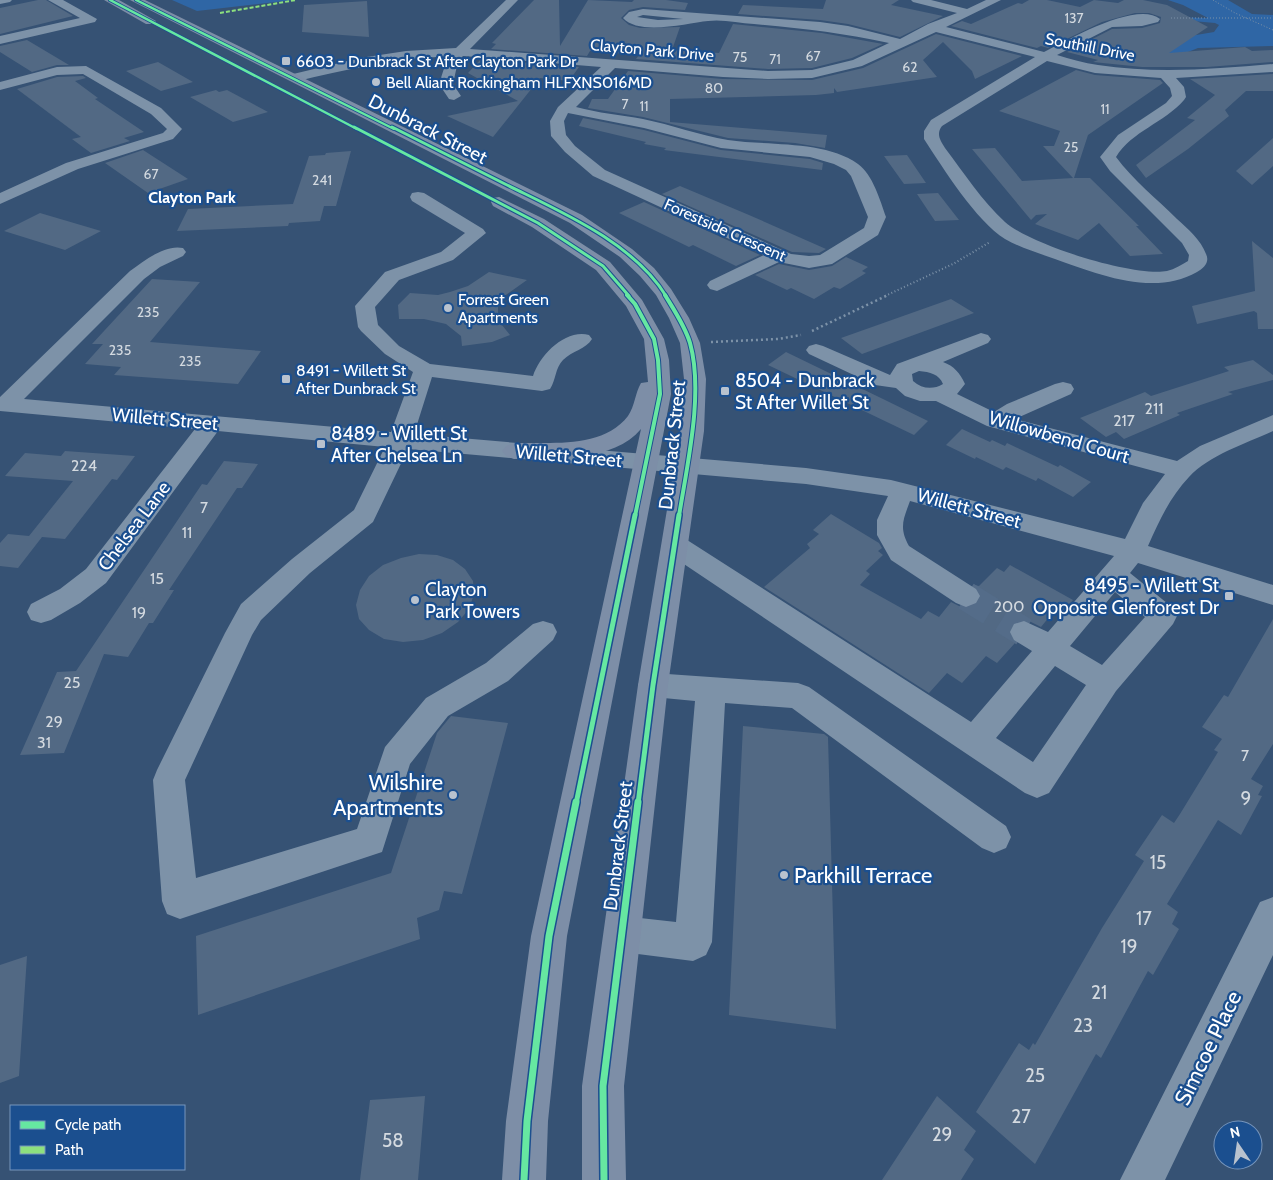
<svg xmlns="http://www.w3.org/2000/svg" width="1273" height="1180" font-family="Cabin,sans-serif">
  <style>
    .green { fill: #2f66a5 }
    .building { fill: #526984 }
    .lines { fill: none; stroke-linecap: round; stroke-linejoin: round }
    .minor-tunnel { stroke: #546c89; stroke-width: 29; stroke-dasharray: 29 14; stroke-linecap: butt }
    .path-far2 { stroke: #7d92a8; stroke-width: 1; stroke-dasharray: 1 2; stroke-linecap: butt }
    .path-far1 { stroke: #7d92a8; stroke-width: 2; stroke-dasharray: 1 2.5; stroke-linecap: butt }
    .path { stroke: #7d92a8; stroke-width: 2.5; stroke-dasharray: 2 3; stroke-linecap: butt }
    .minor { fill: #7d92a8; fill-rule: evenodd }
    .major { fill: #7d8ea7; fill-rule: evenodd }
    .quiet { stroke: #8de07e; stroke-width: 2; stroke-dasharray: 4 2; stroke-linecap: butt }
    .cycleway-far4-casing { stroke: #1b4f8f; stroke-width: 4 }
    .cycleway-far3-casing { stroke: #1b4f8f; stroke-width: 5 }
    .cycleway-far2-casing { stroke: #1b4f8f; stroke-width: 6 }
    .cycleway-far1-casing { stroke: #1b4f8f; stroke-width: 8 }
    .cycleway-casing { stroke: #1b4f8f; stroke-width: 10 }
    .cycleway-far4 { stroke: #66e7a1; stroke-width: 2.5 }
    .cycleway-far3 { stroke: #66e7a1; stroke-width: 3 }
    .cycleway-far2 { stroke: #66e7a1; stroke-width: 4 }
    .cycleway-far1 { stroke: #66e7a1; stroke-width: 5 }
    .cycleway { stroke: #66e7a1; stroke-width: 7 }
    .poi-dot { fill: #b9c2ce; stroke: #1b4f8f; stroke-width: 2 }
    .labels { text-anchor: middle; dominant-baseline: central; stroke-width: 4.5; stroke-linejoin: round; paint-order: stroke }
    .far-number-label { font-size: 14px; fill: #d4dae0 }
    .far-street-label { font-size: 16px; fill: #fff; stroke: #1b4f8f }
    .far-poi-label { font-size: 16px; fill: #fff; stroke: #1b4f8f; text-anchor: start }
    .far-neighbourhood-label { font-size: 16px; font-weight: bold; fill: #fff; stroke: #1b4f8f }
    .number-label { font-size: 16px; fill: #d4dae0 }
    .street-label { font-size: 19px; fill: #fff; stroke: #1b4f8f }
    .poi-label { font-size: 19px; fill: #fff; stroke: #1b4f8f; text-anchor: start }
    .near-number-label { font-size: 19px; fill: #d4dae0 }
    .near-poi-label { font-size: 22px; fill: #fff; stroke: #1b4f8f; text-anchor: end }
    .near-street-label { font-size: 22px; fill: #fff; stroke: #1b4f8f }
  </style>
  <rect width="100%" height="100%" fill="#365274"/>
  <path class="green" d="M172 0H294L197 11Z
    M1168 0H1228L1252 14 1273 15V46L1198 48 1183 54 1159 53 1184 37 1214 32 1219 25 1215 23 1170 19 1167 17 1208 18 1183 5Z"/>
  <path class="building" d="M38 0H46L73 16 0 34V8Z
    M534 0H559L560 46 588 0 632 2 634 0H666L688 3 685 10 643 7 629 10 621 18 629 25 640 28 680 27 672 50 719 53 733 24 822 33 883 44 852 58 812 68 768 69 636 59 639 55 590 51 587 56 491 49 496 44 492 43Z
    M826 0H899L891 5 943 16 900 37 848 24 820 20 738 14 743 5 823 9Z
    M1029 0H1047L1080 7 1094 0 1118 3 1124 0H1143L1167 5 1208 27 1169 53 1245 47 1252 51 1273 50V62L1207 67H1142L1093 62 1098 60 1067 52 1112 29 1142 28 1160 23 1161 17 1149 13H1135L1102 22 1048 48 1041 46 1037 48 951 26 962 21 971 24 1018 3 1022 4Z
    M367 1 369 37 302 32 304 5Z
    M936 34 1022 56 975 79 972 71 943 42 923 60 937 77 837 92 834 88V93L816 95 670 99V122L827 135 825 148 795 143 728 138 643 117 588 108 592 99H608L628 71 723 79 812 80 863 68Z
    M27 40 69 65H57L32 72 0 52V46Z
    M481 59 579 67 569 81 540 78 493 137 447 116 518 101 468 73Z
    M158 62 193 82 161 91 126 71Z
    M1076 70 1095 75 1160 80 1163 83 1088 135 1074 178H1090L1139 226H1136L1163 254 1130 256 1099 223 1078 240 1035 224 1047 214 1036 215 1031 220 972 149 995 148 1022 181 1073 178 1043 146H1054L1060 131 999 111Z
    M1273 74V91H1246L1225 110 1229 116 1188 149 1146 178 1136 165 1195 120 1187 118 1215 95 1190 79Z
    M83 76 86 78 75 81 98 98 95 99 144 132 124 138 130 141 91 153 72 139 81 137 17 89 57 77Z
    M216 90 219 92 227 90 268 112 233 122 190 97Z
    M583 118 644 130 721 150 810 159 823 163 822 170 664 150 666 148 644 144 646 142 579 126Z
    M1273 138V166L1252 185 1236 171Z
    M143 150 188 179 148 193 105 163Z
    M351 151 336 206H324L320 221 289 223 288 226 177 231 188 209 293 204 309 156 325 155 326 153Z
    M907 155 926 183 904 184 884 156Z
    M680 186 749 215 826 249 819 253 792 252 662 194Z
    M938 193 959 220 935 221 917 194Z
    M644 202 760 255 736 266 693 245 689 247 619 213Z
    M40 213 101 231 65 250 4 231Z
    M1252 241 1273 258V329H1258L1257 313 1254 311 1197 324 1192 306 1255 291Z
    M846 257 868 267 862 271 866 273 840 289 834 287 814 299 791 288 787 290 755 275 779 264 809 270 832 266Z
    M489 272 527 280 503 297 498 304V320L510 335 492 342 462 346 461 336 446 324 424 319H399L398 305 410 293 438 295 450 292 468 286Z
    M152 279 200 282 150 342 261 351 238 384 114 375 121 367 85 364 103 344H92Z
    M951 299 974 313 862 354 841 338Z
    M786 352 883 399 928 421 914 435 768 365Z
    M1253 360 1273 375V380L1228 392 1233 394 1177 413 1180 415 1124 439 1116 432 1106 437 1080 418 1145 392 1151 396 1229 371 1224 367Z
    M962 429 990 442 992 440 1005 446 1007 443 1058 467 1060 465 1091 482 1073 497 1038 478 1036 481 1006 467 1003 470 976 457 975 459 946 445Z
    M65 451 135 456 117 480 112 479 65 539 42 537 18 568 0 566V543L8 534 29 536 73 481 5 476 25 453 61 456Z
    M224 461 258 464 242 488H237L169 590H174L153 623H149L128 657 104 654 64 753 20 755 57 672 76 671 202 484 207 485Z
    M831 514 879 543 882 548 878 551 883 555 866 571 870 574 860 585 921 619 928 611 939 617 951 602 965 609 977 605 982 595 974 585 979 586 997 568 1004 572 1010 565 1073 600 1060 615 1054 611 1041 627 1025 619 1013 622 1008 633 1015 643 997 663 986 656 962 683 947 673 929 693 764 587 810 548 807 544 819 534 813 530Z
    M419 554 437 555 453 560 465 569 473 581 474 594 469 609 458 622 442 633 423 640 403 642 384 639 369 630 359 619 356 605 360 590 369 576 383 565 401 558Z
    M1273 619V744L1251 779 1263 786 1258 795 1262 796 1241 835 1218 820 1167 904 1178 912 1172 924 1179 929 1153 975 1148 971 1101 1058 1096 1054 1035 1164 976 1112 1019 1043 1029 1050 1033 1043 1035 1045 1102 928 1144 861 1135 855 1162 815 1174 823 1180 814 1218 752 1214 750 1222 739 1202 727 1224 695 1228 697Z
    M451 716 508 723 462 894 444 891 439 910 417 918 420 939 198 1015 196 936 391 873 437 733Z
    M743 726 824 734 828 737 836 1029 729 1015Z
    M27 956 19 1076 0 1083V965Z
    M425 1096 418 1180H360L370 1100Z
    M937 1096 976 1131 964 1150 974 1159 961 1180H882Z"/>
  <g class="lines">
    <path class="minor-tunnel" d="M966 596 1024 632"/>
    <path class="path-far2" d="M1213 0 1235 13 1273 30
      M1171 18H1273"/>
    <path class="path-far1" d="M885 296 953 264 990 242"/>
    <path class="path" d="M812 331 888 295
      M711 342 778 339 801 335"/>
    <path class="minor" d="M0 0H12L10 2 0 4Z
      M48 0H63L97 19 95 22 0 44V36L80 18Z
      M506 0H518L470 49 768 71 812 70 853 60 889 43C844 33 800 28 754 24 739 23 722 19 708 21 688 23 639 36 623 18L629 12 643 9 820 22 848 26 900 39 928 24 957 13 913 2 911 0H931L967 9 986 0H1001L946 27 1044 52C1068 40 1137 0 1160 19L1158 22 1142 26 1112 27 1057 55C1070 59 1084 63 1098 65 1156 74 1215 69 1273 64V72L1176 78 1184 87 1186 97 1184 100C1164 123 1132 131 1116 157 1133 180 1157 199 1177 219 1188 229 1201 240 1206 254 1210 262 1204 268 1197 272 1154 297 1097 274 1055 259 1038 253 1021 248 1005 239 976 221 943 168 924 139V131L931 120 1035 57 936 32 862 66 812 78 768 79 723 77 615 68 576 107C598 113 621 115 643 119 672 125 699 135 728 140 767 146 825 140 858 164 873 175 880 200 886 217L878 235 832 264 809 268 779 262 717 291 710 289 707 285 710 281 764 255 593 176 565 152 551 136 550 121 558 107 601 67 463 56 458 61 453 84 461 96 454 100 449 99 439 84 448 56C394 60 346 69 294 82L287 78 289 75 360 58 406 51 456 48ZM643 15 683 19 658 20 637 17ZM1047 61 1095 73 1161 78 1170 88 1172 96 1166 103 1118 135 1100 157 1110 171 1182 243 1189 255 1188 261C1181 265 1175 269 1167 271 1133 277 1031 245 1005 222 982 201 964 173 945 148 940 140 936 134 942 126ZM568 113 644 128 721 148 810 157 834 164 846 170 851 176 868 217 864 228 820 255 809 256 791 254 605 170 575 146 566 135 564 121Z
      M86 66 161 108 182 129 173 139 78 169 0 204V193L66 163 163 133 167 129 151 114 83 74 57 75 0 90V82L57 67Z
      M418 192 424 193 483 229 486 233 453 260 399 280 375 307 378 325 399 346 430 364 533 376C540 355 565 329 589 335L592 339C586 349 572 351 563 360 555 368 556 380 550 389L542 391 432 377 414 434 806 468 891 480 1125 539 1143 503 1165 474 987 426 936 401H920L905 396 896 388 875 385 809 354 806 350 809 346 816 344 823 346 890 375 897 364 981 333 988 335 991 339 988 343 943 362C954 366 960 373 965 384L957 394 994 412 1007 404 1055 384 1063 382 1071 384 1074 389 1071 394 1015 419 1177 461 1200 446 1273 415V431C1247 443 1209 455 1189 477 1170 497 1159 521 1148 546L1273 585V605L1138 563 1130 573 1173 608 1177 616 1173 624 1116 691 1049 793 1037 798 1025 793 666 552 662 545 666 538 675 536 684 538 971 722 1032 651 1014 640 1010 632 1014 624 1024 621 1048 632 1114 556 910 501C903 520 899 528 909 546L976 589 980 596 976 603 966 607 956 603 891 560 877 535V520L888 496 806 484 408 449 373 522 310 573 261 620 252 635 185 780 196 878 357 829 385 747 426 698 486 663 533 624 543 621 553 624 557 632 553 640 508 681 448 716 410 764 382 852 180 919 167 914 162 901 153 780 157 770 225 633 241 604 292 559 354 510 385 447 218 431 106 583 80 603 51 620 41 623 31 620 27 612 31 604 60 589 86 569 195 429 0 411V397L130 271C144 261 165 244 183 248L186 252 183 256 160 267 144 279 24 399 391 432 413 372 385 354 361 331 358 327 355 306 385 272 441 252 465 233 412 201 410 197 412 193ZM919 371C930 372 939 374 943 384 933 390 922 389 913 381L912 374ZM1115 592 1145 617 1102 665 1070 646ZM1055 666 1086 685 1033 762 996 738Z
      M653 673 798 683 809 687 1006 826 1011 837 1006 848 994 853 982 848 792 708 725 703 712 942 706 955 693 961 622 952 609 947 604 934 609 921 622 916 676 922 695 701 653 697 642 694 638 685 642 676Z
      M1273 897V955L1165 1180H1120L1260 902Z"/>
    <path class="major" d="M104 0H119L156 21 154 24H146Z
      M130 0H145L582 215 632 249 654 268 671 289 689 318 700 343 706 379 704 431 668 685 624 1086 626 1180H582V1086L638 685 680 431 684 379 680 343 669 318 656 295 640 276 620 257 570 223Z
      M499 197 544 219 610 262 642 300 664 339 669 360 671 394 567 936 548 1121 546 1180H502L506 1121 531 936 641 429C614 462 553 458 514 459L506 456 502 451 506 446 514 443C552 442 602 449 628 416 635 406 635 393 641 383L648 382 644 339 626 306 596 270 532 227 493 206 491 202 493 198Z"/>
    <path class="quiet" d="M220 13 296 0"/>
    <defs>
      <path id="cycleway-far4" d="M110 0 357 129
        M136 0 394 129"/>
      <path id="cycleway-far3" d="M354 127 538 223 603 266 629 296
        M392 127C430 146 467 165 505 184 559 211 633 242 666 296"/>
      <path id="cycleway-far2" d="M627 295 635 304 654 339 658 360 660 394 635 516
        M665 295C674 310 685 326 690 343 704 393 687 465 679 516"/>
      <path id="cycleway-far1" d="M576 804 635 515
        M638 804 653 685 679 515"/>
      <path id="cycleway" d="M524 1180 527 1121 549 936 576 802
        M604 1180 603 1086 638 802"/>
    </defs>
    <use href="#cycleway-far4" class="cycleway-far4-casing"/>
    <use href="#cycleway-far3" class="cycleway-far3-casing"/>
    <use href="#cycleway-far2" class="cycleway-far2-casing"/>
    <use href="#cycleway-far1" class="cycleway-far1-casing"/>
    <use href="#cycleway" class="cycleway-casing"/>
    <use href="#cycleway-far4" class="cycleway-far4"/>
    <use href="#cycleway-far3" class="cycleway-far3"/>
    <use href="#cycleway-far2" class="cycleway-far2"/>
    <use href="#cycleway-far1" class="cycleway-far1"/>
    <use href="#cycleway" class="cycleway"/>
  </g>
  <g class="poi-dot">
    <rect x="281" y="56" width="10" height="10" rx="2.5"/>
    <circle cx="376" cy="82" r="5"/>
    <circle cx="448" cy="308" r="5"/>
    <rect x="281" y="374" width="10" height="10" rx="2.5"/>
    <rect x="720" y="386" width="10" height="10" rx="2.5"/>
    <rect x="316" y="439" width="10" height="10" rx="2.5"/>
    <rect x="1224" y="591" width="10" height="10" rx="2.5"/>
    <circle cx="415" cy="600" r="5"/>
    <circle cx="453" cy="795" r="5"/>
    <circle cx="784" cy="875" r="5"/>
  </g>
  <g class="labels">
    <g class="far-number-label">
      <text x="1074" y="18">137</text>
      <text x="813" y="56">67</text>
      <text x="740" y="57">75</text>
      <text x="775" y="59">71</text>
      <text x="910" y="67">62</text>
      <text x="714" y="88">80</text>
      <text x="625" y="104">7</text>
      <text x="644" y="106">11</text>
      <text x="1105" y="109">11</text>
      <text x="1071" y="147">25</text>
      <text x="151" y="174">67</text>
      <text x="322" y="180">241</text>
      <text x="148" y="312">235</text>
      <text x="120" y="350">235</text>
      <text x="190" y="361">235</text>
    </g>
    <g class="far-street-label">
      <text transform="translate(1090 47) rotate(11)">Southill Drive</text>
      <text transform="translate(652 50) rotate(5)">Clayton Park Drive</text>
      <text transform="translate(725 230) rotate(24)">Forestside Crescent</text>
    </g>
    <g class="far-poi-label">
      <text x="296" y="61">6603 - Dunbrack St After Clayton Park Dr</text>
      <text x="386" y="82">Bell Aliant Rockingham HLFXNS016MD</text>
      <text x="458" y="299">Forrest Green<tspan x="458" dy="18">Apartments</tspan></text>
      <text x="296" y="370">8491 - Willett St<tspan x="296" dy="18">After Dunbrack St</tspan></text>
    </g>
    <g class="far-neighbourhood-label">
      <text x="192" y="197">Clayton Park</text>
    </g>
    <g class="number-label">
      <text x="1154" y="408">211</text>
      <text x="1124" y="420">217</text>
      <text x="84" y="465">224</text>
      <text x="204" y="507">7</text>
      <text x="187" y="532">11</text>
      <text x="157" y="578">15</text>
      <text x="1009" y="606">200</text>
      <text x="139" y="612">19</text>
      <text x="72" y="682">25</text>
      <text x="54" y="721">29</text>
      <text x="44" y="742">31</text>
      <text x="1245" y="755">7</text>
    </g>
    <g class="street-label">
      <text transform="translate(428 129) rotate(27)">Dunbrack Street</text>
      <text transform="translate(165 419) rotate(5)">Willett Street</text>
      <text transform="translate(1059 437) rotate(16)">Willowbend Court</text>
      <text transform="translate(672 445) rotate(-84)">Dunbrack Street</text>
      <text transform="translate(569 456) rotate(5)">Willett Street</text>
      <text transform="translate(969 508) rotate(15)">Willett Street</text>
      <text transform="translate(134 526) rotate(-53)">Chelsea Lane</text>
      <text transform="translate(618 846) rotate(-83)">Dunbrack Street</text>
    </g>
    <g class="poi-label">
      <text x="735" y="380">8504 - Dunbrack<tspan x="735" dy="22">St After Willet St</tspan></text>
      <text x="331" y="433">8489 - Willett St<tspan x="331" dy="22">After Chelsea Ln</tspan></text>
      <text x="1219" y="585" text-anchor="end">8495 - Willett St<tspan x="1219" dy="22">Opposite Glenforest Dr</tspan></text>
      <text x="425" y="589">Clayton<tspan x="425" dy="22">Park Towers</tspan></text>
    </g>
    <g class="near-number-label">
      <text x="1246" y="798">9</text>
      <text x="1158" y="862">15</text>
      <text x="1144" y="918">17</text>
      <text x="1129" y="946">19</text>
      <text x="1099" y="992">21</text>
      <text x="1083" y="1025">23</text>
      <text x="1035" y="1075">25</text>
      <text x="1021" y="1116">27</text>
      <text x="942" y="1134">29</text>
      <text x="393" y="1140">58</text>
    </g>
    <g class="near-poi-label">
      <text x="443" y="782">Wilshire<tspan x="443" dy="25">Apartments</tspan></text>
      <text x="794" y="875" text-anchor="start">Parkhill Terrace</text>
    </g>
    <g class="near-street-label">
      <text transform="translate(1208 1048) rotate(-64)">Simcoe Place</text>
    </g>
  </g>
  <rect x="10" y="1105" width="175" height="65" fill="#1b4f8f" stroke="#7695bc"/>
  <rect x="20" y="1121" width="25" height="8" fill="#66e7a1" stroke="#7695bc"/>
  <text x="55" y="1130" font-size="15" fill="#ffffff">Cycle path</text>
  <rect x="20" y="1146" width="25" height="8" fill="#8de07e" stroke="#7695bc"/>
  <text x="55" y="1155" font-size="15" fill="#ffffff">Path</text>
  <g transform="translate(1238 1145) rotate(347)"><circle r="24" fill="#1b4f8f" stroke="#7695bc"/>
  <path d="M0-4L9 19L0 12L-9 19Z" fill="#b9c2ce"/>
  <text y="-8" font-size="14" font-weight="bold" text-anchor="middle" fill="#ffffff">N</text>
  </g>
</svg>
